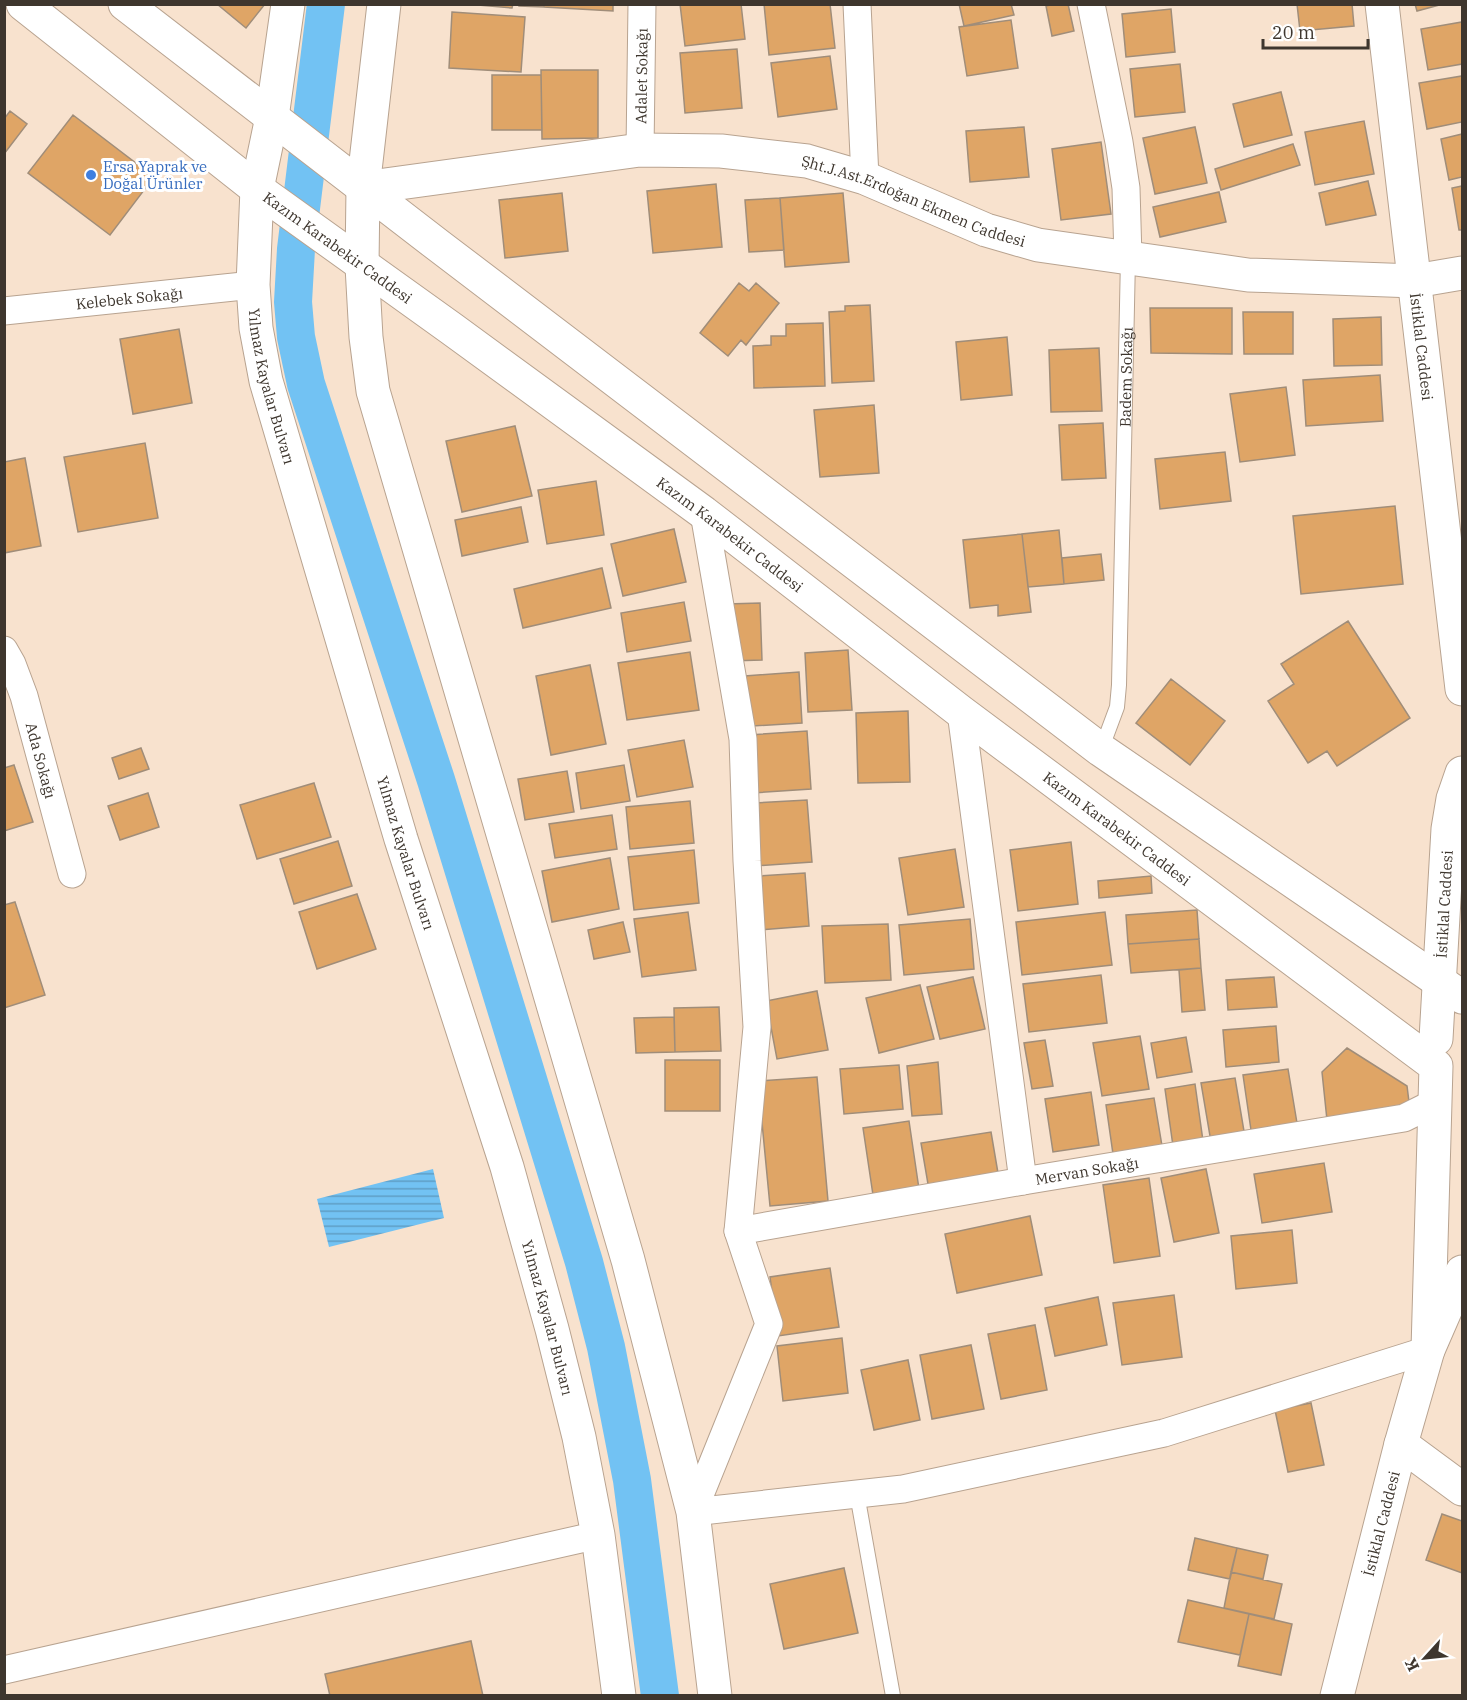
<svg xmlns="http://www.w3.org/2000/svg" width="1467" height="1700" font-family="'IBM Plex Serif',serif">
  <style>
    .water { fill: url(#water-rules) }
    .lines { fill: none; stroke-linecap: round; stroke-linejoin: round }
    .canal { stroke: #72c2f3; stroke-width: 38 }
    .building { fill: #dfa566; stroke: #a08d79; stroke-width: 1.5 }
    .service-casing { stroke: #b8a390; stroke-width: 16 }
    .minor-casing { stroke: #b8a390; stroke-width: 29 }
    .tertiary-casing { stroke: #b8a390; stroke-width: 35 }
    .service { stroke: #fff; stroke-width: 14 }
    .minor { stroke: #fff; stroke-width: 27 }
    .tertiary { stroke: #fff; stroke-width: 33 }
    .shop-dot { fill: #3f7fe0; stroke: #fff; stroke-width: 2 }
    .labels { text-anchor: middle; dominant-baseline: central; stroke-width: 6; stroke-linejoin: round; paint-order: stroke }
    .street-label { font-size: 15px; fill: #3e362e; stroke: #fff }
    .shop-label { font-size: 15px; fill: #366cbe; stroke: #fff; text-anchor: start }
  </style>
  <defs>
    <pattern id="water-rules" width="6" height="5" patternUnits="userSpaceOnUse" patternTransform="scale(1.5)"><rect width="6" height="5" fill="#72c2f3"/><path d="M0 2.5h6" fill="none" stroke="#5f9ec5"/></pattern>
  </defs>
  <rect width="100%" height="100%" fill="#f8e2ce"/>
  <path class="water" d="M433 1169 444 1218 329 1247 317 1199Z"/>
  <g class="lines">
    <path class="canal" d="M326 4 296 249 293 302 296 337 306 384 436 780 584 1262 606 1347 632 1480 660 1696"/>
  </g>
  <path class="building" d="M217 4H265L246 28Z
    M466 4H513L512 8Z
    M519 4H544V7L519 6Z
    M544 4H613V11L544 7Z
    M680 4H741L745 39 685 46Z
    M764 4H830L835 48 769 55Z
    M959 4H1011L1014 15 964 26Z
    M1054 4H1068L1074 31 1052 36 1046 6Z
    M1297 4H1352L1354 26 1300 31Z
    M1415 4H1443L1417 11Z
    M1171 9 1175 52 1126 57 1122 14Z
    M452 12 525 17 521 72 449 68Z
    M1011 20 1018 68 967 76 959 27Z
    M1462 22V64L1428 70 1421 29Z
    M737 49 742 108 685 113 680 53Z
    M830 56 837 109 778 117 771 63Z
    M1180 64 1185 112 1135 117 1130 69Z
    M541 70H598V138L542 139Z
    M492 75H541L542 130H492Z
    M1462 76V122L1427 129 1419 83Z
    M1281 92 1292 135 1244 147 1233 104Z
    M10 111 27 124 4 154V119Z
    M73 115 154 177 110 235 28 173Z
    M1364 121 1374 174 1315 185 1305 132Z
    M1024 127 1029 177 970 182 966 131Z
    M1195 127 1207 183 1155 194 1143 138Z
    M1462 134V177L1449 180 1441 139Z
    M1101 142 1111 214 1061 220 1052 149Z
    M1293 144 1300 165 1221 190 1215 169Z
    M1368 181 1376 215 1326 225 1319 193Z
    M716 184 722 247 653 253 647 191Z
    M1462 186V230H1459L1452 188Z
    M1219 192 1226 222 1160 237 1153 207Z
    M562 193 568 251 505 258 499 200Z
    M843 193 849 262 785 267 780 198Z
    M780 198 784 250 749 252 745 200Z
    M739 283 749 291 756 283 779 303 746 345 741 340 728 356 700 333Z
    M870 305 874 381 832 383 829 312 845 311V306Z
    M1150 308H1232V354L1151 353Z
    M1243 312H1293V354H1244Z
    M1381 317 1382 365 1334 366 1333 319Z
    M823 323 825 386 754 388 753 346 771 345V336H786V324Z
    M179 329 192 403 133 414 120 339Z
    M1007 337 1012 395 961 400 956 342Z
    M1099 348 1102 411 1051 412 1049 350Z
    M1380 375 1383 421 1306 426 1303 380Z
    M1286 387 1295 455 1240 462 1230 394Z
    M874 405 879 473 820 477 814 410Z
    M1103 423 1106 478 1062 480 1059 425Z
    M515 426 532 496 462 512 446 441Z
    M145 443 158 518 78 532 64 457Z
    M1225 452 1231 501 1160 509 1155 459Z
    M25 458 41 546 4 553V462Z
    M596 481 604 535 547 544 538 490Z
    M1395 506 1403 584 1301 594 1293 516Z
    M521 507 528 542 462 556 455 520Z
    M674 529 686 582 623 596 611 544Z
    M1059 530 1064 584 1028 587 1022 534Z
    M1022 534 1031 612 998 616V605L970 608 963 540Z
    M1101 554 1104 580 1064 584 1062 558Z
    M602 568 611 608 523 628 514 589Z
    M684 602 691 641 627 652 621 613Z
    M760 603 762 660 729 661 727 604Z
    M1348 621 1410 718 1337 766 1327 751 1308 763 1268 701 1294 684 1281 664Z
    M848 650 852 710 808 712 805 653Z
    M690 652 699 710 627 720 618 663Z
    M590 665 606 744 551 755 536 676Z
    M799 672 802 723 736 727 732 677Z
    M1171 679 1225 721 1190 765 1136 723Z
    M908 711 910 782 858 783 856 713Z
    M807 731 811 789 737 794 733 736Z
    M684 740 693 787 637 797 628 750Z
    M141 748 149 769 119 779 112 758Z
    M14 765 33 822 4 831V768Z
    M624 765 630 801 581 809 576 773Z
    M567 771 574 812 525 820 518 779Z
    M314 783 331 837 257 859 240 805Z
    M148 793 159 827 120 840 108 806Z
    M807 800 812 862 740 867 736 804Z
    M690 801 694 843 630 849 626 807Z
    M612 815 617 849 555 858 549 824Z
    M338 841 352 886 294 904 280 859Z
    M1071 842 1078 904 1018 911 1010 850Z
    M955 849 964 907 908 915 899 858Z
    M694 850 699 903 634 910 628 857Z
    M610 858 619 909 552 922 542 871Z
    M805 873 809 926 748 931 744 877Z
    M1151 876 1152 893 1099 898 1098 881Z
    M357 894 376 949 317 969 299 912Z
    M15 902 45 995 4 1008V905Z
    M1197 910 1199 939 1128 944 1126 915Z
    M688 912 696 970 642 977 634 919Z
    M1105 912 1112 965 1022 975 1016 922Z
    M970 919 974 969 904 975 899 925Z
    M623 922 630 952 594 959 588 930Z
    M888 924 891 980 825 983 822 926Z
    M1199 939 1201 968 1131 973 1128 944Z
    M1201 968 1205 1010 1182 1012 1179 970Z
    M1101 975 1107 1023 1029 1032 1023 984Z
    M973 977 985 1029 940 1039 927 987Z
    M1274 977 1277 1007 1228 1010 1226 980Z
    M920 985 934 1039 879 1053 866 998Z
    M817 991 828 1050 777 1059 766 1001Z
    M719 1007 721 1051 675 1052 674 1008Z
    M674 1017 675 1052 636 1053 634 1018Z
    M1276 1026 1279 1062 1226 1067 1223 1030Z
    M1140 1036 1149 1089 1102 1096 1093 1043Z
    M1186 1037 1192 1072 1157 1078 1151 1043Z
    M1045 1040 1053 1086 1032 1089 1024 1043Z
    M1347 1048 1407 1086 1409 1102 1401 1111 1327 1120 1322 1072Z
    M665 1060H720V1111H665Z
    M938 1062 942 1114 912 1116 907 1066Z
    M899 1065 903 1109 844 1114 840 1069Z
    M1288 1069 1297 1123 1251 1130 1243 1075Z
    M817 1077 828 1201 770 1206 758 1081Z
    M1235 1078 1245 1137 1211 1142 1201 1083Z
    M1195 1084 1203 1141 1173 1146 1165 1089Z
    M1091 1092 1099 1145 1053 1152 1045 1099Z
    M1154 1098 1162 1146 1113 1154 1106 1105Z
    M909 1121 919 1189 873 1195 863 1128Z
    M991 1132 999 1179 929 1190 921 1143Z
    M1324 1163 1332 1212 1262 1223 1254 1174Z
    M1206 1169 1219 1233 1174 1242 1161 1178Z
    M1149 1178 1160 1256 1114 1263 1103 1185Z
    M1030 1216 1042 1275 957 1293 945 1234Z
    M1292 1230 1297 1283 1236 1289 1231 1236Z
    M830 1268 839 1327 778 1336 770 1277Z
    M1174 1295 1182 1357 1122 1365 1113 1303Z
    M1098 1297 1107 1345 1055 1356 1045 1308Z
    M1035 1325 1047 1390 1001 1399 988 1334Z
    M842 1338 848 1393 783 1401 777 1346Z
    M971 1345 984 1409 932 1419 920 1355Z
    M908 1360 920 1420 874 1430 861 1370Z
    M1311 1403 1324 1465 1288 1472 1275 1410Z
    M1442 1514 1462 1521V1573L1426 1560Z
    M1195 1538 1237 1548 1230 1579 1188 1570Z
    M1237 1548 1268 1555 1263 1579 1231 1572Z
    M844 1568 858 1633 784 1649 770 1584Z
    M1231 1572 1282 1584 1274 1619 1224 1608Z
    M1188 1600 1249 1614 1240 1655 1178 1642Z
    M1249 1614 1292 1624 1281 1675 1238 1666Z
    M471 1641 483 1696H330L325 1674Z"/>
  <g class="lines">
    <defs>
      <g id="service">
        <path id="s1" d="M1101 750 1117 707 1119 685 1128 258"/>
        <path d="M857 1494 893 1696"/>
      </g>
      <g id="minor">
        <path d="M857 4 865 178"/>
        <path d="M1091 4 1119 142 1126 188 1128 258"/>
        <path id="s2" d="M640 150 642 4"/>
        <path id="s3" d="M4 311 253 285"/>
        <path d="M704 513 743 739 747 861 757 1027 738 1231 769 1324 693 1512 903 1489 1164 1433 1428 1350"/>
        <path id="s4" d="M4 650 12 664 24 696 72 874"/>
        <path d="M961 712 1023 1181"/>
        <path id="s5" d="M738 1231 1023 1181 1404 1118 1434 1103"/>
        <path d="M4 1670 598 1535"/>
      </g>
      <g id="tertiary">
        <path id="s6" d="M23 4 257 189 452 329 704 513 961 712 1436 1066 1428 1350"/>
        <path d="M125 4 439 246 1101 750 1462 997"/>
        <path id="s7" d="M288 4 272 117 257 189 253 285 256 328 266 381 401 839 507 1167 552 1329 579 1437 598 1535 619 1696"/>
        <path d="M384 4 363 188 362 266 366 337 373 391 628 1260 693 1512 715 1696"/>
        <path id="s8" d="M1382 4 1462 689"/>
        <path id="s9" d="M363 188 640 150 721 151 807 161 865 178 986 230 1038 245 1248 275 1415 281 1462 273"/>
        <path id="s10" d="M1436 1039 1448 829 1453 799 1462 773"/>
        <path d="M1401 1444 1462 1489"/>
        <path id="s11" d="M1337 1696 1401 1444 1428 1350 1462 1272"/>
      </g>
    </defs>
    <use href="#service" class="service-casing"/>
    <use href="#minor" class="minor-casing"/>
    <use href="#tertiary" class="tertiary-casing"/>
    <use href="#service" class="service"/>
    <use href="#minor" class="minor"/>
    <use href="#tertiary" class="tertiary"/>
  </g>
  <circle class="shop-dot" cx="91" cy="175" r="6"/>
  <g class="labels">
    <g class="street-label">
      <text stroke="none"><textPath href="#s2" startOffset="74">Adalet Sokağı</textPath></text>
      <text stroke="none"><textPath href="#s9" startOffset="561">Şht.J.Ast.Erdoğan Ekmen Caddesi</textPath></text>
      <text stroke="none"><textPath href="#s6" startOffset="398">Kazım Karabekir Caddesi</textPath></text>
      <text stroke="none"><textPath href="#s3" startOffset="126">Kelebek Sokağı</textPath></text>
      <text stroke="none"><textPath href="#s8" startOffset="345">İstiklal Caddesi</textPath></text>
      <text stroke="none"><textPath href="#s1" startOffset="376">Badem Sokağı</textPath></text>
      <text stroke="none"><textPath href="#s7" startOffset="387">Yılmaz Kayalar Bulvarı</textPath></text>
      <text stroke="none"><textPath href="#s6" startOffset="884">Kazım Karabekir Caddesi</textPath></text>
      <text stroke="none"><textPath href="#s4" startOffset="117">Ada Sokağı</textPath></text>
      <text stroke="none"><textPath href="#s6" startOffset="1370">Kazım Karabekir Caddesi</textPath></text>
      <text stroke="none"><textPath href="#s7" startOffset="873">Yılmaz Kayalar Bulvarı</textPath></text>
      <text stroke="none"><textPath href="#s10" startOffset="135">İstiklal Caddesi</textPath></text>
      <text stroke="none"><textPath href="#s5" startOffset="354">Mervan Sokağı</textPath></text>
      <text stroke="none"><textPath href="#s7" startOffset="1359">Yılmaz Kayalar Bulvarı</textPath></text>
      <text stroke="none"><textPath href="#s11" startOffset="178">İstiklal Caddesi</textPath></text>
    </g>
    <g class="shop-label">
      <text x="103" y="166">Ersa Yaprak ve<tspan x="103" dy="17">Doğal Ürünler</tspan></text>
    </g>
  </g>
  <rect width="1467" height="1700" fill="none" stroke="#3e362e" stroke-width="12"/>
  <g transform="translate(1425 1658) rotate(243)" stroke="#ffffff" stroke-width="4.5" paint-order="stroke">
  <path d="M0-4.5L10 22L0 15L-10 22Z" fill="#3e362e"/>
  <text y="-9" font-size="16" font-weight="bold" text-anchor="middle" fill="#3e362e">K</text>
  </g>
  <path d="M1263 39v9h105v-9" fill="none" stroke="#3e362e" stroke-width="3"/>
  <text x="1272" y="39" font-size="18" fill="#3e362e" stroke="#ffffff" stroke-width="4.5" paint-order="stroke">20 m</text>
</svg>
